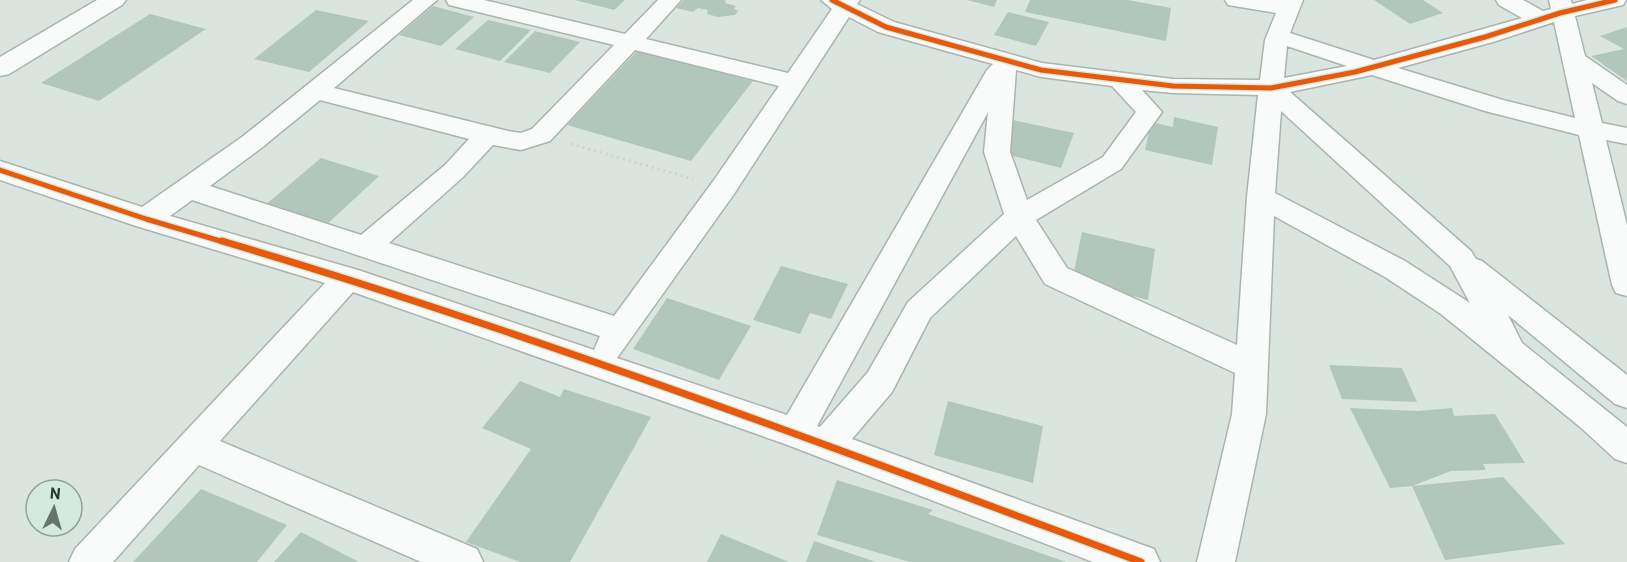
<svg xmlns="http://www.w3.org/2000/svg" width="1627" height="562" font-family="Barlow,sans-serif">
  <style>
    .building { fill: #b2c7bc }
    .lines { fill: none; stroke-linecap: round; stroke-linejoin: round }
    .minor-casing { stroke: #abb4af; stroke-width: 3 }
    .tertiary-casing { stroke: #abb4af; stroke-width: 3 }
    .path { stroke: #cfd2d1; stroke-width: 3; stroke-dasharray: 2 4; stroke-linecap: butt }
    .minor { fill: #f9fbfa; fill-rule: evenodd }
    .tertiary { fill: #f9fbfa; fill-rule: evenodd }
    .cycleway-far1-casing { stroke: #d5eade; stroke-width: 8 }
    .cycleway-casing { stroke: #d5eade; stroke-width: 10 }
    .cycleway-far1 { stroke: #e8590c; stroke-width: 5 }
    .cycleway { stroke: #e8590c; stroke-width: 7 }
  </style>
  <rect width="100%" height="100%" fill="#dae5df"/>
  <path class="building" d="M575 0H625L614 10Z
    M684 0H723L726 1 725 3 736 6 734 9 738 11 735 15 718 17 707 14 708 10 698 8 693 12 676 8Z
    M967 0H997L994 7Z
    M1030 0H1128L1171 8 1166 41 1025 12Z
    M1374 0H1423L1443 13 1410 24Z
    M433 6 474 17 441 46 399 35Z
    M316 10 369 21 309 72 254 59Z
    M1008 12 1049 22 1036 46 994 35Z
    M150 14 206 29 99 101 41 83Z
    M488 20 531 30 500 61 455 49Z
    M1627 27V81L1591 56 1624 49 1600 36Z
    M535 31 580 42 550 73 504 62Z
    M637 51 753 81 691 161 567 125Z
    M1174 117 1218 127 1212 165 1145 150 1151 122 1173 127Z
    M1008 119 1074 133 1061 168 997 152Z
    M321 158 379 176 324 227 264 206Z
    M1082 232 1155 249 1148 300 1072 281Z
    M781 266 848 284 831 319 810 313 800 334 753 320Z
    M667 298 751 326 719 380 633 349Z
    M1329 365 1402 368 1417 402 1342 399Z
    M520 381 560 397 564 389 651 417 570 562H520L466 542 531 449 482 428Z
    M948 401 1043 426 1033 483 934 455Z
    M1350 408 1418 411 1452 408 1454 416 1495 414 1525 463 1483 464 1486 470 1451 471 1412 486 1390 488Z
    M1503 477 1565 544 1445 560 1412 486Z
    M837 480 933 510 928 514 1066 562H910L817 535Z
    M201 489 287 525 257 562H133Z
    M301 532 359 562H274Z
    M721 534 789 562H707Z
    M814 541 876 562H806Z"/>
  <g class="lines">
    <defs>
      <path id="minor" d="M413 0H437L334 88 508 131 521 133 532 129 614 45 449 5 446 0H484L625 34 658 0H681L646 39 788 73 832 9 821 0H860L857 4 894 22 1042 63 1173 79 1260 80 1265 40 1276 13 1228 5 1225 0H1303L1290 33 1374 60 1522 18 1499 5 1496 0H1523L1543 11 1551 9 1549 0H1571L1572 4 1587 0H1626L1623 5 1575 16 1585 56 1627 85V104L1618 101 1592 83 1602 123 1627 128V144L1606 140 1627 225V296L1616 293 1612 285 1579 135 1485 111 1372 75 1290 92 1471 251 1476 259 1482 261 1627 375V408L1615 404 1508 315 1522 343 1627 427V463L1615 459 1579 426 1441 314 1385 277 1274 216 1266 414 1235 562H1197L1232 414 1235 373 1045 284 1016 236 930 318 892 392 852 439 1154 549 1160 562H1093L785 444 353 292 220 441 477 549 483 562H421L199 465 113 562H69L75 549 325 283 136 226 0 180V161L142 207 242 137ZM849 17 878 32 993 64 987 70 787 415 617 358 734 194ZM1554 22 1575 118 1503 100 1398 68 1493 42ZM1287 46 1347 66 1284 78ZM635 50 779 86 714 180 614 316 389 243 463 177 493 145 521 150 550 141ZM1016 70 1041 77 1112 86 1136 112 1103 157 1027 200 1010 152ZM1142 90 1173 93 1258 95 1247 197 1237 345 1067 268 1036 220 1121 169 1162 112ZM320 100 469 139 445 165 361 235 210 186 260 149ZM1281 111 1450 266 1470 303 1405 261 1275 193ZM988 112 984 152 1004 214 908 302 868 372 820 427 817 426ZM192 200 600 336 594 350 358 270 170 216Z"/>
      <path id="tertiary" d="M97 0H126L122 5 9 74 0 76V57Z"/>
    </defs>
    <use href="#minor" class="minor-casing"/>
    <use href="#tertiary" class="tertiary-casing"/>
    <path class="path" d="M571 144 693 179"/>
    <use href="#minor" class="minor"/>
    <use href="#tertiary" class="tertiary"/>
    <defs>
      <path id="cycleway-far1" d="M832 0 886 27 1041 70 1173 86 1271 88 1355 72 1485 37 1560 13 1615 0
        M0 170 146 219 227 243"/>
      <path id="cycleway" d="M222 241C533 333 837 449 1141 562"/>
    </defs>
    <use href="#cycleway-far1" class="cycleway-far1-casing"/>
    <use href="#cycleway" class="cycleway-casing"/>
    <use href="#cycleway-far1" class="cycleway-far1"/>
    <use href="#cycleway" class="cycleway"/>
  </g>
  <g transform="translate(54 508) rotate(5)"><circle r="28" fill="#d5eade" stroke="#92a299" stroke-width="1.5"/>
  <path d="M0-4.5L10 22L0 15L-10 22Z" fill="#6a746f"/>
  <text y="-9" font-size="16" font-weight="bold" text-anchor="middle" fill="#2e3732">N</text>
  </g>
</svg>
